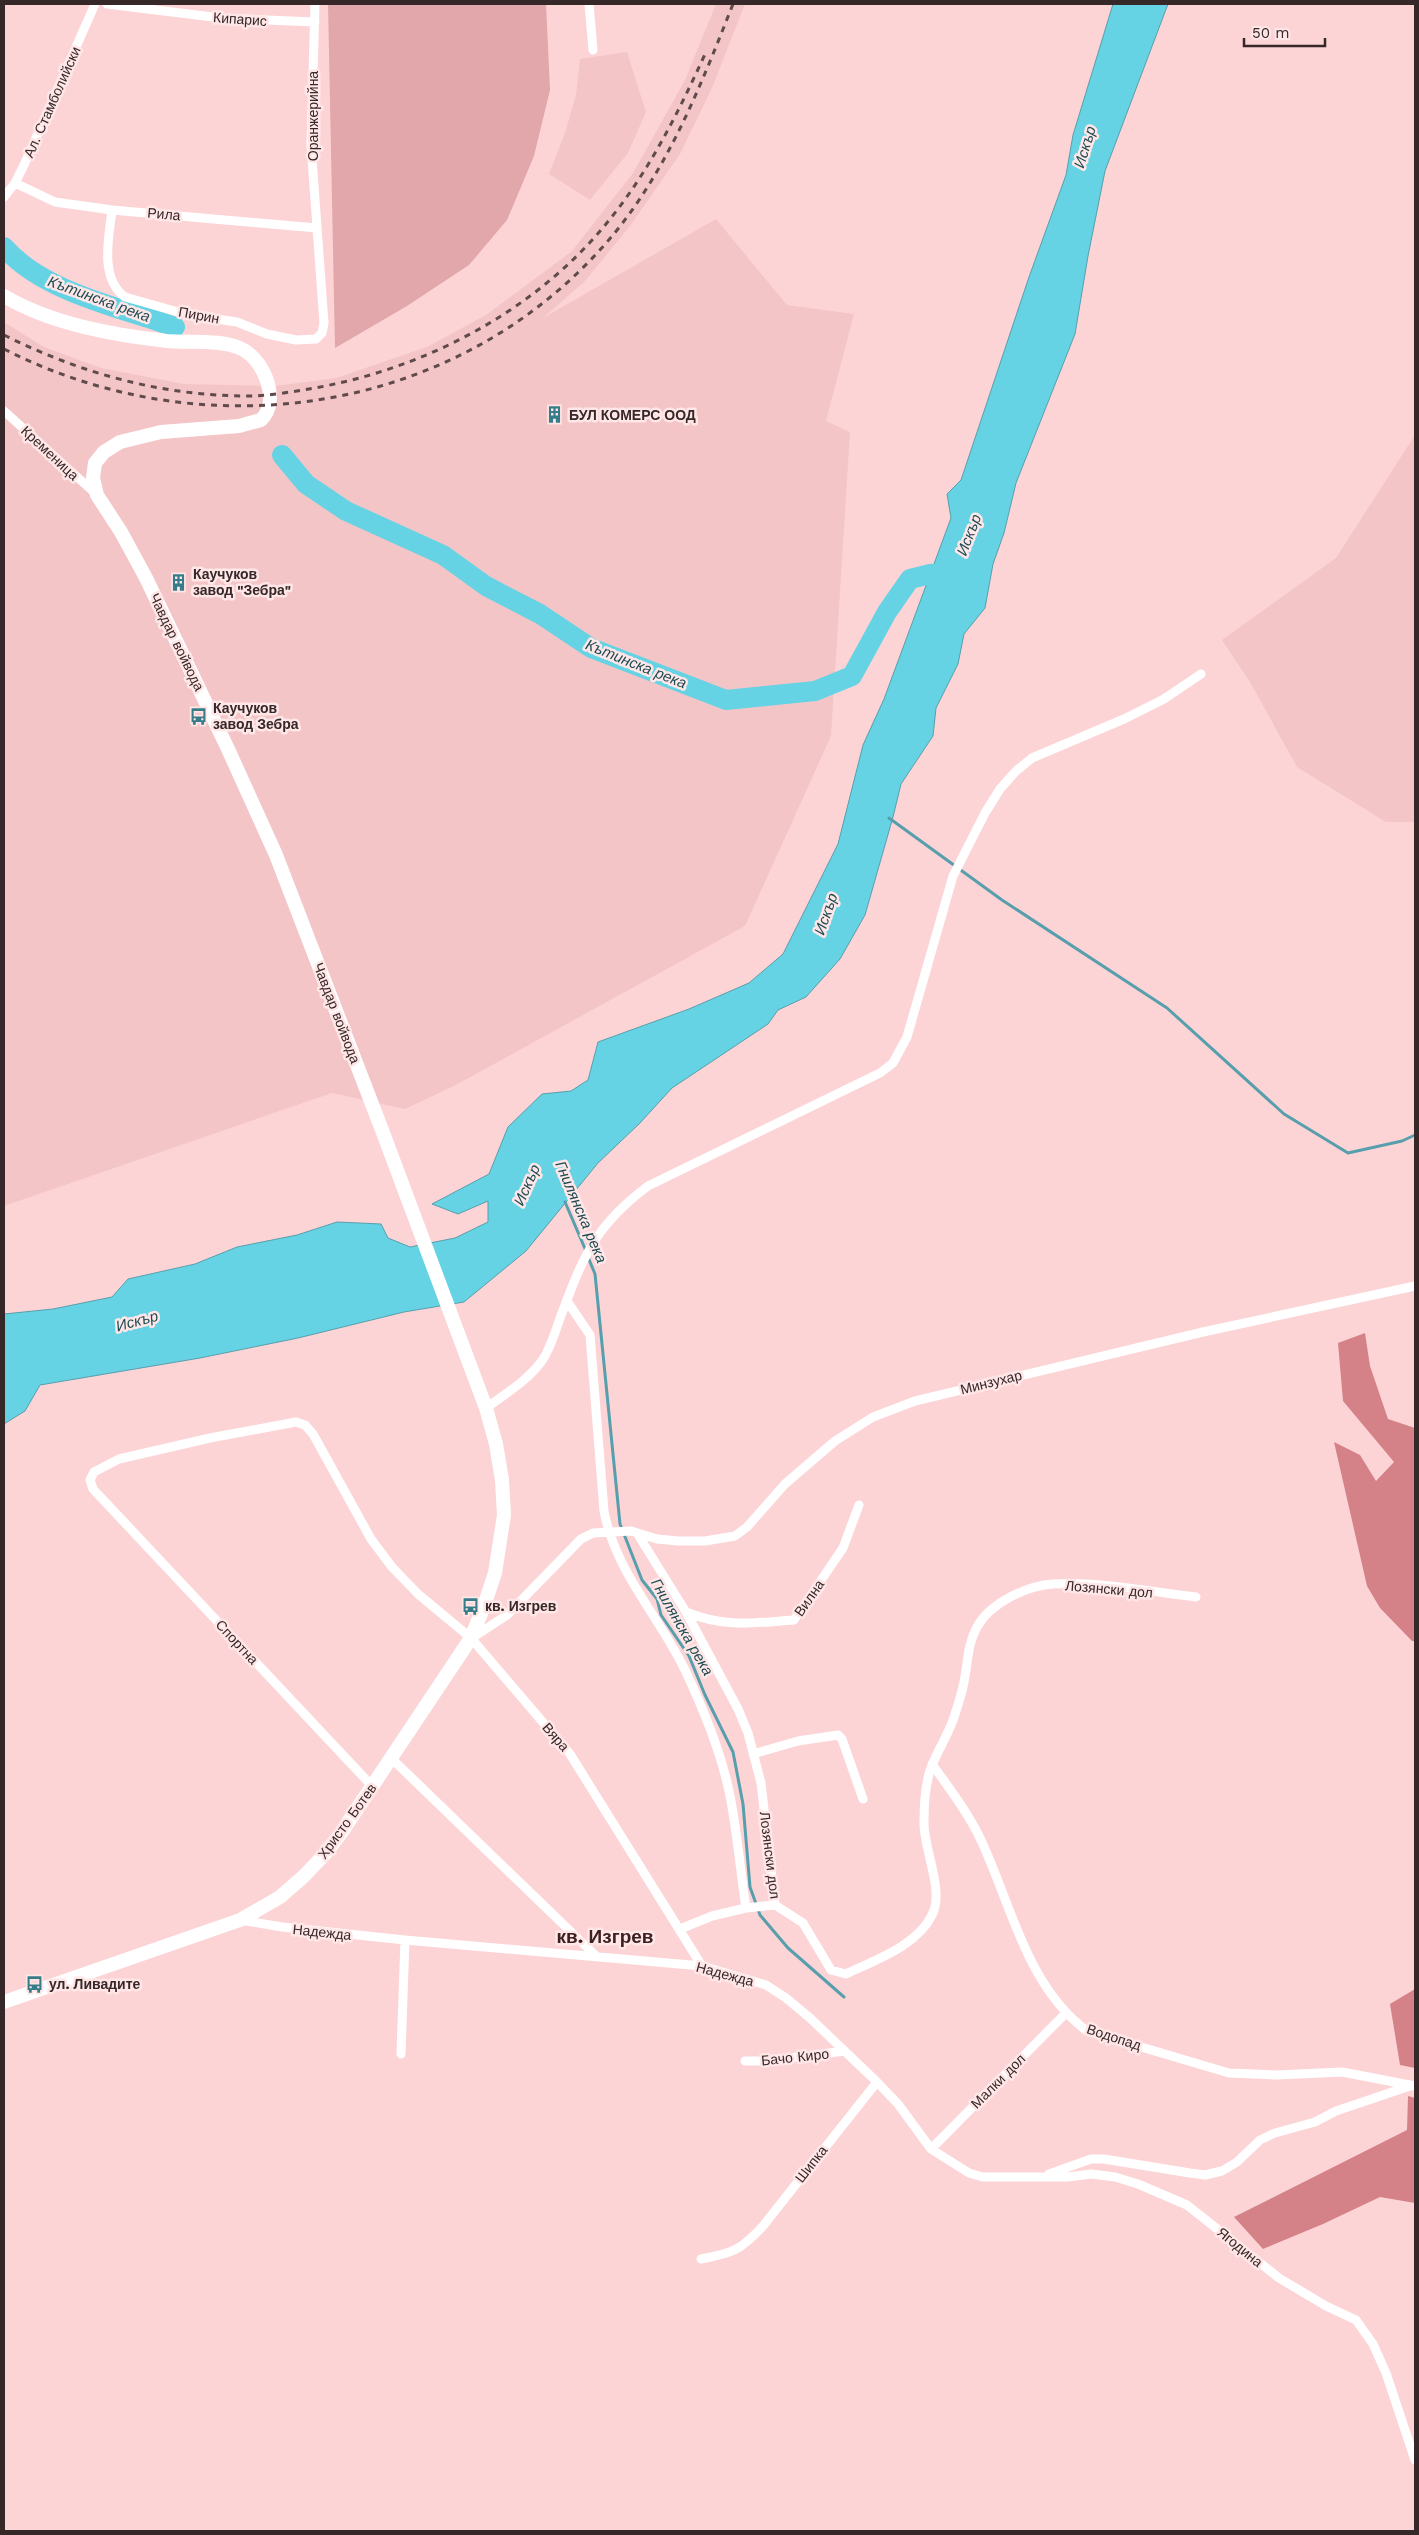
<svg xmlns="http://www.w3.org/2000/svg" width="1419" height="2535" font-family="'Work Sans',sans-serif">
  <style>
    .built { fill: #f4c5c7 }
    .green { fill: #e1a7aa }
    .forest { fill: #d48188 }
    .water { fill: #65d3e4; stroke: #579fac }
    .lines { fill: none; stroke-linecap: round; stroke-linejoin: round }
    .stream { stroke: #579fac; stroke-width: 3 }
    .river { stroke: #65d3e4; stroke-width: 20 }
    .street { stroke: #fff; stroke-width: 9 }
    .secondary { stroke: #fff; stroke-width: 14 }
    .rail { stroke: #5f4a4c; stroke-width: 3; stroke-dasharray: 6 6; stroke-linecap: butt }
    .labels { text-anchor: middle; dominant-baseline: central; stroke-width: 5; stroke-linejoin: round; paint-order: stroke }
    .street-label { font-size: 14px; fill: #362728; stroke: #ffe6e7 }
    .poi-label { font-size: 14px; font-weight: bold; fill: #362728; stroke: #ffe6e7; text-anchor: start }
    .water-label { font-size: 15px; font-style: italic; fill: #1b4b53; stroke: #ffe6e7 }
    .district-label { font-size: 19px; font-weight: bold; fill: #3e2023; stroke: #ffe6e7 }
  </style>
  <rect width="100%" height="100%" fill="#fdd4d6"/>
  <path class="built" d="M716 4H745L712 88 680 154 630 226 585 281 543 318 716 219 787 305 854 314 826 421 850 432 831 736 745 926 454 1086 405 1109 332 1093 4 1206V322L44 347 101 368 184 384 275 386 336 378 427 347 486 315 572 251 633 173 685 80Z
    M627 52 646 112 628 153 590 200 549 174 565 133 576 95 580 59Z
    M1415 435V822H1386L1297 767 1250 682 1222 640 1336 558Z"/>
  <path class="green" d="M328 4H546L550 90 534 156 507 220 469 265 407 306 335 348Z"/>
  <path class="forest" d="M1365 1333 1370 1366 1388 1419 1415 1428V1641H1412L1380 1608 1367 1586 1334 1442 1360 1455 1376 1481 1394 1462 1343 1401 1338 1343Z
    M1415 1989V2068L1400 2065 1390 2004Z
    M1408 2096 1415 2098V2203L1380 2197 1323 2224 1263 2249 1234 2217 1407 2130Z"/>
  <path class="water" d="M1113 4H1168L1105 171 1088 256 1075 334 1016 483 1004 533 993 564 985 608 964 634 958 664 936 708 933 736 901 784 893 817 865 915 840 959 806 997 778 1010 768 1024 672 1088 640 1123 598 1163 526 1251 464 1302 404 1312 298 1338 200 1358 40 1385 25 1411 4 1424V1314L53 1309 112 1297 128 1279 195 1264 237 1247 297 1235 337 1222 381 1224 388 1238 410 1247 455 1238 488 1222V1201L458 1214 432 1204 489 1174 508 1127 542 1094 571 1091 588 1080 598 1042 689 1009 749 983 783 954 838 844 863 745 884 699 951 518 947 494 961 480 1029 277 1066 175 1073 135Z"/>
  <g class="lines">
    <path class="stream" d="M889 818 1002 900 1167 1008 1284 1114 1348 1153 1402 1141 1415 1135
      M565 1202 586 1251
      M588 1257 595 1274 620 1524 642 1580 657 1599 661 1615 689 1656 705 1695 733 1752 743 1804 750 1887 760 1915 788 1948 844 1997"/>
    <path class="river" d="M4 247C43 292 119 307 175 327
      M282 455 306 484 346 511 443 555 486 586 540 614 591 648 726 700 815 691 852 676 887 612 910 579 930 574 956 572"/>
    <path class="street" d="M107 4 221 18 315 22
      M589 4 593 50
      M15 183 55 202 112 210 317 228
      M4 197 15 183 24 165 95 4
      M112 210C109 237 99 278 125 297L189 315 237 322 267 334 296 340 316 339 322 333 324 323 311 145 315 4
      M4 411 96 494
      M567 1301 590 1335 604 1511C615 1571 659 1616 685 1670 703 1708 720 1749 729 1791 737 1829 740 1869 746 1908L775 1905
      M486 1408C505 1394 527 1381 541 1362 551 1349 556 1328 562 1313 584 1254 597 1224 648 1186L880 1073 893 1063 907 1037 953 876 985 813 1000 789 1016 771 1032 758 1124 719 1164 699 1201 674
      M637 1533 686 1612 738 1709 748 1733 761 1783 775 1905
      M686 1612C726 1628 752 1623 794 1620L843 1548 859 1505
      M472 1638 507 1615 581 1539 593 1533 631 1531 657 1539 678 1541H705L735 1536 747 1527 785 1484 835 1441 873 1417 915 1401 1203 1332 1415 1286
      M753 1754 798 1741 838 1735 842 1739 863 1799
      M390 1757 596 1956
      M932 1764C949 1788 967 1811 980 1838 1011 1903 1026 1986 1087 2031L1229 2073 1277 2075 1342 2072 1415 2086
      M372 1786 93 1489 90 1480 94 1472 119 1459 210 1438 296 1422 305 1425 313 1434 371 1539 392 1567 418 1594 471 1638 570 1754 702 1966
      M775 1905 803 1923 831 1970 846 1974C875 1960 917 1946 932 1915 945 1891 923 1848 924 1822 924 1804 925 1780 933 1763 940 1746 951 1730 956 1711 959 1702 962 1692 964 1682 968 1663 967 1645 977 1627 990 1603 1026 1586 1053 1584 1097 1581 1152 1592 1196 1597
      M241 1920 282 1927 405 1940 702 1966 766 1985 786 1998 810 2018 877 2082 898 2104 931 2149 969 2173 983 2177H1068L1091 2174 1115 2177 1138 2184 1187 2205 1279 2278 1326 2306 1356 2320 1373 2344 1386 2373 1415 2460
      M680 1929 712 1916 746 1908
      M401 2054 405 1940
      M745 2061H766L845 2051
      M931 2149 1066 2013
      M1049 2174 1091 2159H1104L1190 2173 1205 2175 1222 2171 1237 2162 1260 2140 1275 2133 1315 2122 1336 2111 1410 2086
      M701 2259C733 2253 741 2250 763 2226L877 2082"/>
    <path class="secondary" d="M4 296C51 324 113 335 167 341 191 343 221 339 242 349 264 360 281 401 261 420L239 426 161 432 120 442 104 452 95 463 93 478 97 495 121 532 146 578 228 749 276 855 382 1130 486 1408 496 1444 502 1480 504 1515 495 1573 484 1606 471 1638 341 1833 324 1855 304 1876 280 1897 240 1920 4 2002"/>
    <path class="rail" d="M4 335C82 374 165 397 254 396 272 395 291 392 309 389 422 370 533 313 606 224 649 172 678 113 706 52
      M4 349C208 453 463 414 613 235 669 167 701 85 733 4"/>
  </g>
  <defs>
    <symbol id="building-bare" viewBox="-9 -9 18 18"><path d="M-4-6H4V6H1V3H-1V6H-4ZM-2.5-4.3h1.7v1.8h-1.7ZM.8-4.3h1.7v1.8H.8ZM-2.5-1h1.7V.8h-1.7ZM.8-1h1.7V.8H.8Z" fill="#377d89" stroke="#ffe6e7" stroke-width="2.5" paint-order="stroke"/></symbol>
    <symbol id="bus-bare" viewBox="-9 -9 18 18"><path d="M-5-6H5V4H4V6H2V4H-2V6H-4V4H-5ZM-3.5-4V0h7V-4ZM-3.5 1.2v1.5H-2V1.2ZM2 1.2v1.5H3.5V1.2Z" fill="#377d89" stroke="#ffe6e7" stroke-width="2.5" paint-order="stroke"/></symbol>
  </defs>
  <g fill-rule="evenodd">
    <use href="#building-bare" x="542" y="402" width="25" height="25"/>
    <use href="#building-bare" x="166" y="570" width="25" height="25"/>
    <use href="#bus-bare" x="186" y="704" width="25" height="25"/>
    <use href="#bus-bare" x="458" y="1594" width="25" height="25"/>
    <use href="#bus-bare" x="22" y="1972" width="25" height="25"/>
  </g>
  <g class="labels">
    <g class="street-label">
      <text transform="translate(240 19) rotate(4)">Кипарис</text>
      <text transform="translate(52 102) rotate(-66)">Ал. Стамболийски</text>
      <text transform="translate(313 116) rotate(-90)">Оранжерийна</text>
      <text transform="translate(164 214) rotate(5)">Рила</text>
      <text transform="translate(199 315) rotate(10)">Пирин</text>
      <text transform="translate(50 453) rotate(43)">Кременица</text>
      <text transform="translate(177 642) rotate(64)">Чавдар войвода</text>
      <text transform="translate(337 1013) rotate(69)">Чавдар войвода</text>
      <text transform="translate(991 1382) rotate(-14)">Минзухар</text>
      <text transform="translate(1109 1589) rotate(5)">Лозянски дол</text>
      <text transform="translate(809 1598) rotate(-55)">Вилна</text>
      <text transform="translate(237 1642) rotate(47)">Спортна</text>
      <text transform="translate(556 1737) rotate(49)">Вяра</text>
      <text transform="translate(347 1821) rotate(-54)">Христо Ботев</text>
      <text transform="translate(770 1855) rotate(83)">Лозянски дол</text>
      <text transform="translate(322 1932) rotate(6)">Надежда</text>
      <text transform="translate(725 1974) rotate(15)">Надежда</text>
      <text transform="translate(1114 2037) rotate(18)">Водопад</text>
      <text transform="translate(795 2057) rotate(-6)">Бачо Киро</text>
      <text transform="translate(998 2081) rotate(-45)">Малки дол</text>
      <text transform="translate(811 2164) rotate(-52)">Шипка</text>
      <text transform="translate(1240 2247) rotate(39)">Ягодина</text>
    </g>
    <g class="poi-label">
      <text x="569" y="415">БУЛ КОМЕРС ООД</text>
      <text x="193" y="574">Каучуков<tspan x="193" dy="16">завод "Зебра"</tspan></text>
      <text x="213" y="708">Каучуков<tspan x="213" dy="16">завод Зебра</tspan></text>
      <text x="485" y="1606">кв. Изгрев</text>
      <text x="49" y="1984">ул. Ливадите</text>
    </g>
    <g class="water-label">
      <text transform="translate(1085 147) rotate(-73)">Искър</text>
      <text transform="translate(99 299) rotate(20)">Кътинска река</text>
      <text transform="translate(969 535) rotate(-69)">Искър</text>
      <text transform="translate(636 664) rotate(22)">Кътинска река</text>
      <text transform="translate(826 914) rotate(-71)">Искър</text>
      <text transform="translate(527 1185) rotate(-66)">Искър</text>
      <text transform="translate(581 1212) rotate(67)">Гнилянска река</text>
      <text transform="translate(137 1321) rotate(-15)">Искър</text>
      <text transform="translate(682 1627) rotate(60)">Гнилянска река</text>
    </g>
    <g class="district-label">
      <text x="605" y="1936">кв. Изгрев</text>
    </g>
  </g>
  <rect width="1419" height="2535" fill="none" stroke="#362728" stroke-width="10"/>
  <path d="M1244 38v8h81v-8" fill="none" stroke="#362728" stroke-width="2.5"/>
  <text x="1252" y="38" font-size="15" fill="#362728" stroke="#ffe6e7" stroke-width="4" paint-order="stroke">50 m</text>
</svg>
